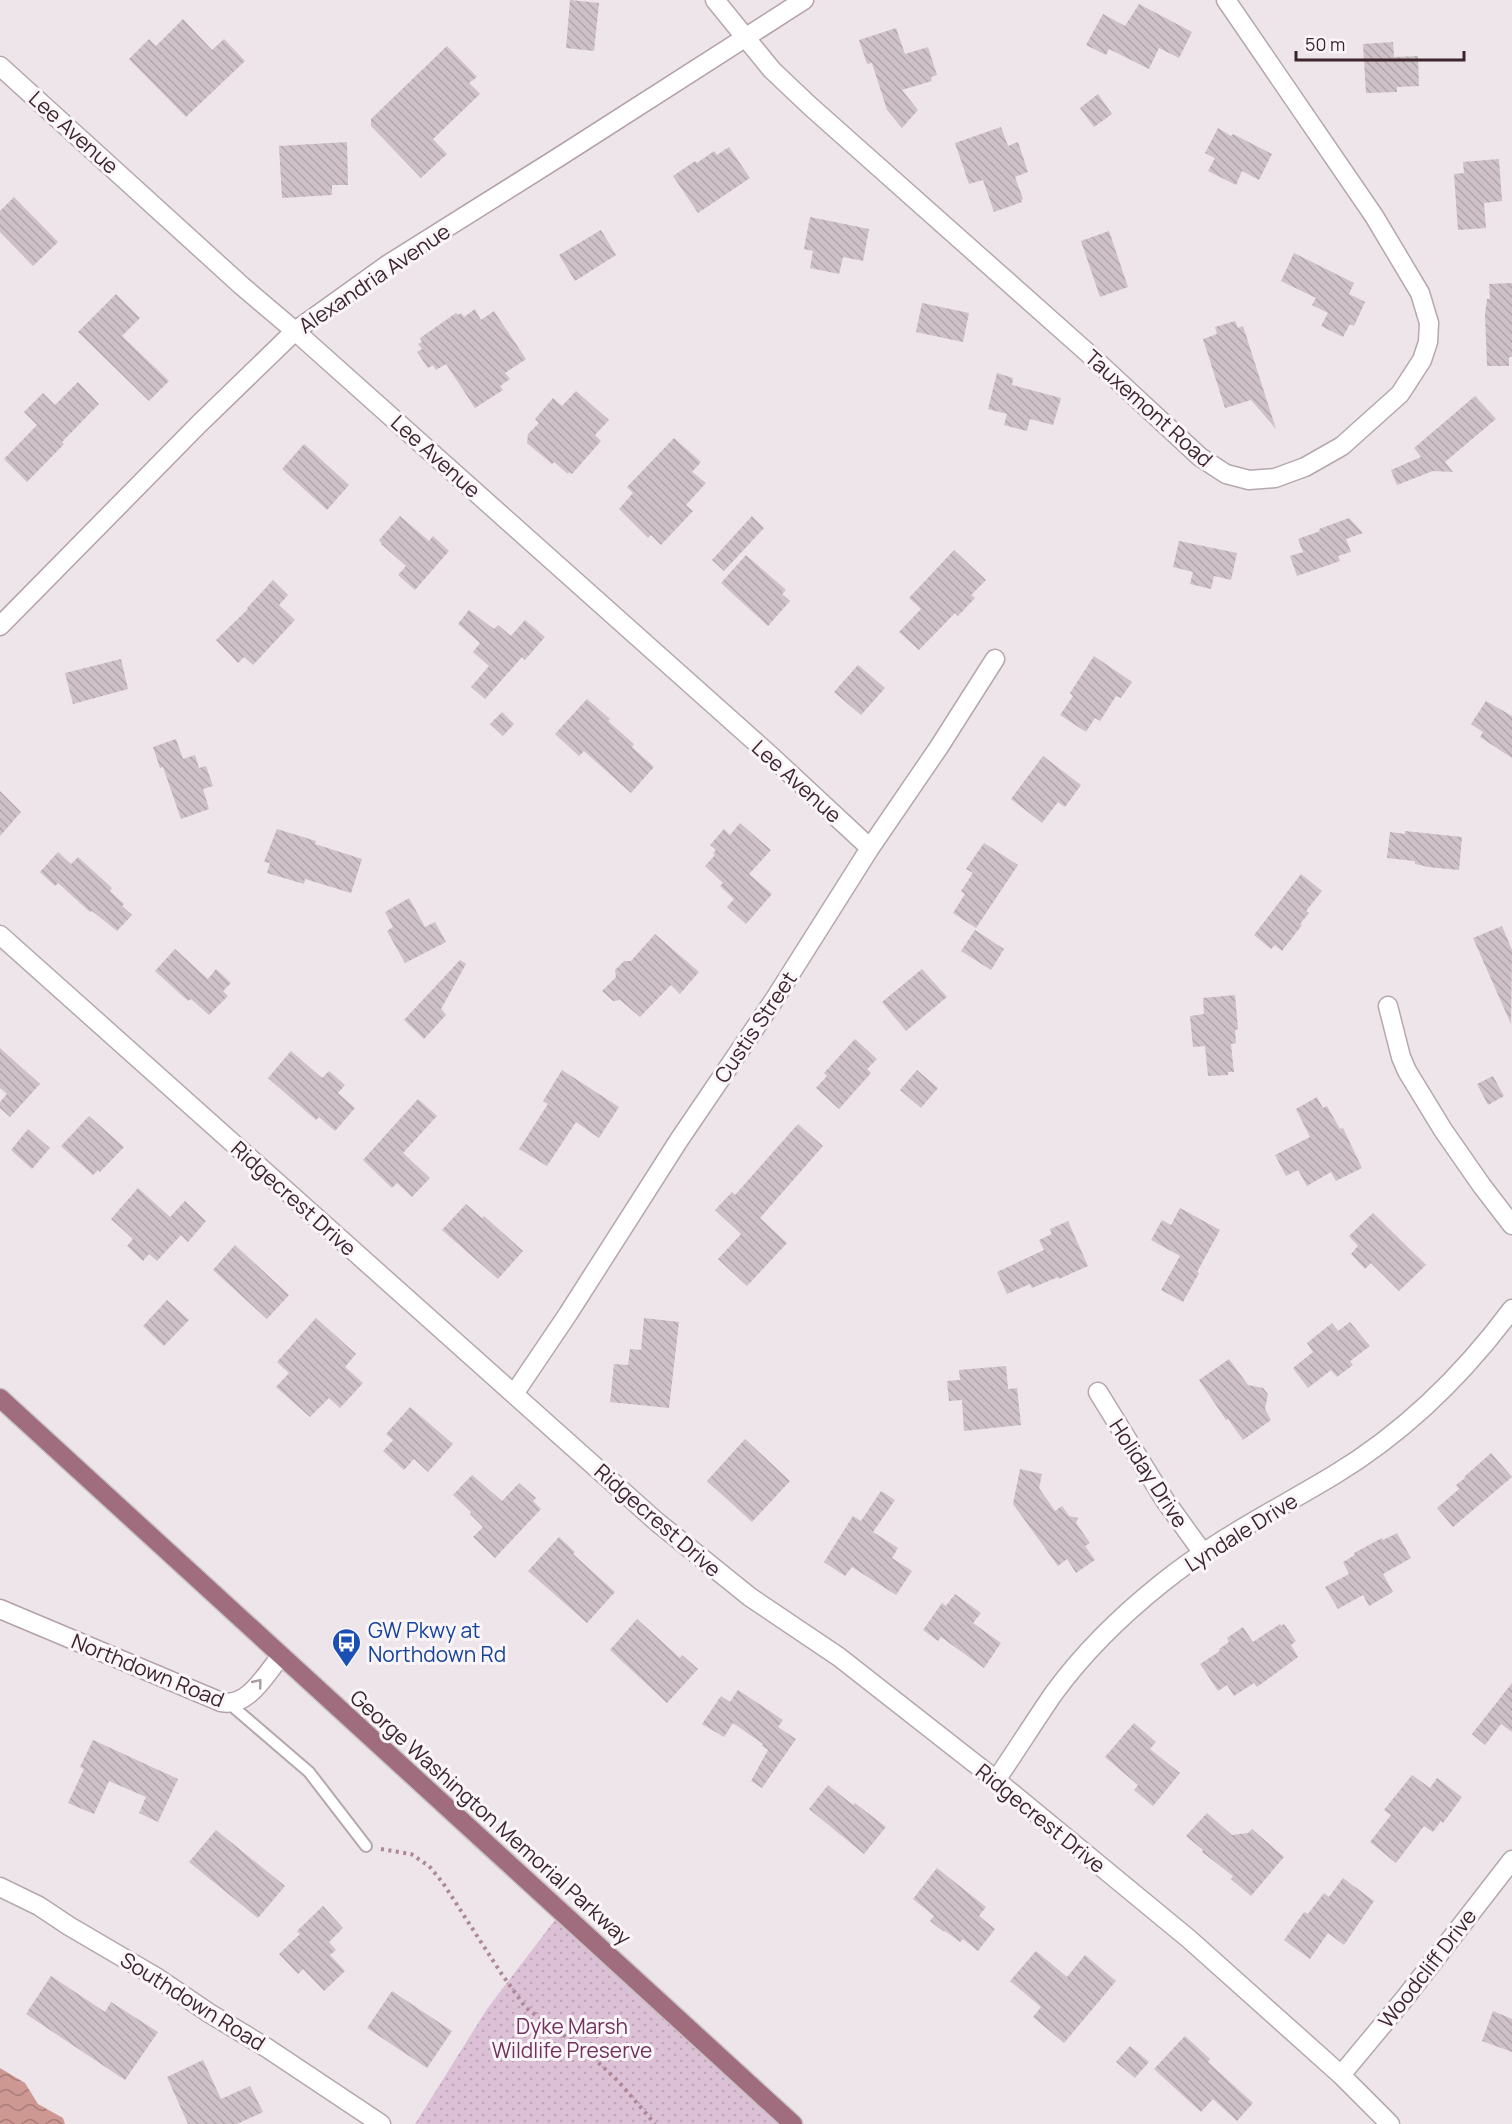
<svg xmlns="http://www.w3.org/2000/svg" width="1512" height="2124" font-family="Manrope,sans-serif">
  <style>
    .park { fill: url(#park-dots) }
    .water { fill: url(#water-waves) }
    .building { fill: url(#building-back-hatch) }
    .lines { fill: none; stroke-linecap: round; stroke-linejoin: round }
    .lane-casing { stroke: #b5a8ad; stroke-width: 14 }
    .street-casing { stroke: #b5a8ad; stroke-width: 21 }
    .secondary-casing { stroke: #b5a1a9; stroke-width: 21 }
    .primary-casing { stroke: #c9c2c4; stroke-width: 21 }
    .path { stroke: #ae8896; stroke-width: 4; stroke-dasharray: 3 4.5; stroke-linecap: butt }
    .lane { stroke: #fff; stroke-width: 10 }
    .street { stroke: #fff; stroke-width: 18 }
    .secondary { stroke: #fff; stroke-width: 18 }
    .primary { stroke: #9f6d7d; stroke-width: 18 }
    .oneway { stroke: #a89da0 }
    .labels { text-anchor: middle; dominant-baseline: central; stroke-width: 6; stroke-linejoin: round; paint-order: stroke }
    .street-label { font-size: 21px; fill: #3d252d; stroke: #faf5f8 }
    .transit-label { font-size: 21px; fill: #164399; stroke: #faf5f8; text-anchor: start }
    .park-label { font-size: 21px; fill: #71335d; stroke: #faf5f8 }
  </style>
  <defs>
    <pattern id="park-dots" width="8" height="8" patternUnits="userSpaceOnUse" patternTransform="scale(1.5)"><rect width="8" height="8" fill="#dcc0d6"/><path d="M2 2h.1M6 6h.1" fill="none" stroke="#bea5b8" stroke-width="1.8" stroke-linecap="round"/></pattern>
    <pattern id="water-waves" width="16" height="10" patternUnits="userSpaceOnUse" patternTransform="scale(1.5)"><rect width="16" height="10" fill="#cd9892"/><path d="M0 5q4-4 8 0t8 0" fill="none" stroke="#a87c78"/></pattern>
    <pattern id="building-back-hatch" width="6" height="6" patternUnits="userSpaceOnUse" patternTransform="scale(1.5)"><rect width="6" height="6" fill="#cec1c7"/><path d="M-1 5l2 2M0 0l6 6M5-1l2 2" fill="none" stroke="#b2a6ab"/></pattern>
  </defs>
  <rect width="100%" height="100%" fill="#ede5e9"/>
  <path class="park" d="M561 1912 793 2124H415L487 2009Z"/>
  <path class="water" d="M0 2068 25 2083 38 2104 63 2118 65 2124H0Z"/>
  <path class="building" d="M570 0 599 3 594 51 566 48Z
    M1139 4 1192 32 1179 58 1159 48 1149 69 1109 49 1106 55 1086 45 1103 14 1125 26Z
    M183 19 212 50 224 39 245 61 186 117 129 59 149 39 156 46Z
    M896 28 905 54 928 47 937 75 931 77 932 81 902 90 918 110 902 128 887 110 872 63 867 64 859 40Z
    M1393 42 1394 57 1418 56 1419 86 1397 87V92L1366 93 1363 44Z
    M447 46 477 77 469 83 480 94 433 139 447 154 421 178 371 126V119Z
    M1098 94 1112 114 1094 127 1080 108Z
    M1001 127 1008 146 1018 142 1028 172 1015 177 1023 199 1021 200 1022 202 994 212 983 180 969 184 955 143Z
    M1218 128 1231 136 1233 134 1272 154 1259 180 1242 171 1236 185 1208 171 1215 158 1205 153Z
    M347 142 348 185H332V195L282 198 279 146Z
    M729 147 750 178 698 213 673 176 695 161 697 163 714 151 717 155Z
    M1499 159 1502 201 1484 203 1486 228 1458 230 1454 174 1464 173 1463 162Z
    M14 197 58 242 33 266 0 232V211Z
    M810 217 869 229 863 261 843 257 839 274 810 268 813 251 804 249Z
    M601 230 616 255 575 281 559 255Z
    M1109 231 1128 287 1100 297 1081 241Z
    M1294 253 1354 283 1349 294 1365 302 1354 326 1350 324 1343 337 1321 326 1328 313 1312 305 1316 298 1281 281Z
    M1512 283V357H1509V366H1487L1485 314 1487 299H1490L1489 284Z
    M116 294 140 318 122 336 169 381 149 401 78 332Z
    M922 303 969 313 963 342 916 332Z
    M475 309 481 320 494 311 526 359 505 373 510 379 500 386 503 390 475 408 446 364 436 370 433 365 428 368 417 352 422 349 418 344 422 342 420 338 456 313 458 315 461 313 464 317Z
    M1235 321 1238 328 1243 326 1276 429 1251 400 1225 408 1203 339 1217 334 1215 327Z
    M997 373 1013 378 1012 385 1061 398 1053 425 1030 419 1027 431 1004 425 1007 414 988 409Z
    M78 382 99 404 62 442 64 444 27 482 4 459 37 425 24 412 43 393 55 405Z
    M576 391 609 420 595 435 601 441 572 474 569 472 568 474 554 462 552 464 527 443 528 434 539 423 535 419 553 398 562 406Z
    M1475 396 1496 419 1445 462 1453 472 1433 471 1397 485 1391 470 1421 457 1414 448Z
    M674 438 701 462 692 472 706 483 686 505 693 511 661 545 651 535 648 538 619 509 633 493 627 487Z
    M304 444 349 485 327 510 282 469Z
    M400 516 429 541 433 536 449 551 415 590 398 575 406 566 381 544 382 543 379 540Z
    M752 516 764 528 724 571 712 560Z
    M1349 518 1363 533 1346 539 1351 552 1338 556 1340 561 1297 576 1290 556 1303 552 1298 539 1320 531 1319 529Z
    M1179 541 1237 553 1231 580 1214 576 1211 589 1190 584 1193 572 1173 567Z
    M954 550 986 580 971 595 975 598 958 616 955 613 919 650 899 632 921 609 909 598Z
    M746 555 786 590 782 594 790 601 768 626 721 583Z
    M273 580 288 595 279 605 295 620 253 665 244 657 238 663 216 640 248 609 247 608Z
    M469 610 494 629 498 625 511 636 525 620 545 637 525 660 522 657 485 699 471 687 489 666 473 652 480 643 458 624Z
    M1094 656 1132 682 1121 698 1116 696 1100 721 1095 718 1086 732 1060 715 1073 696 1070 693Z
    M121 659 128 689 73 704 65 673Z
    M858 665 885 688 861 715 834 692Z
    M587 699 610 719 608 721 634 744 632 747 654 767 631 793 584 751 579 756 555 734Z
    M1486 701 1512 716V758L1480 737 1483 732 1471 724Z
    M502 712 514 724 503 736 490 724Z
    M176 739 183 759 195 755 199 768 206 766 213 786 203 789 209 809 181 819 163 767 160 768 153 747Z
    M1043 756 1081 785 1065 807 1058 802 1042 823 1011 799Z
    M0 791 21 812 0 836Z
    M740 823 771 850 749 874 772 894 746 924 727 907 734 899 720 886 723 883 705 866 715 855 713 853 716 850 710 845 724 829 730 835Z
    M277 829 316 841 315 844 362 859 351 893 305 879 304 884 267 873 270 863 264 862Z
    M1405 831 1462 837 1459 870 1428 867 1415 864V861L1387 858 1390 832 1405 834Z
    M984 843 1018 865 976 928 953 913 965 894 961 891 973 873 966 869Z
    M58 852 71 864 78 857 112 888 110 891 124 904 122 906 132 915 117 931 92 911 90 912 58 883 55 886 40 872Z
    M1301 874 1322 891 1306 911 1309 913 1300 924 1302 925 1282 951 1275 945 1271 949 1254 935Z
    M409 898 425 927 435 922 446 942 405 963 387 931 393 927 385 912Z
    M1502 926 1512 950 1511 1024 1473 938Z
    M975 930 1004 949 991 970 961 951Z
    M655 934 699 972 680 994 671 985 640 1017 620 1000 613 1001 602 991 616 977 615 970 624 961H631Z
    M175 949 208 979 216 969 231 983 223 991 228 996 209 1015 191 999 188 1001 155 971Z
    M460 960 466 964 441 1009 446 1015 424 1039 404 1020Z
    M922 969 947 997 906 1031 882 1002Z
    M1235 995 1238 1029 1235 1030 1236 1043 1231 1044 1234 1072H1228V1075L1208 1076 1205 1046 1193 1047 1190 1016 1204 1014 1203 998Z
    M855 1039 877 1059 867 1069 871 1073 839 1109 816 1088 827 1076 824 1073Z
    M0 1048 40 1084 10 1117 0 1108V1102L7 1094 0 1088Z
    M291 1051 322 1078 329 1071 345 1085 338 1093 355 1108 335 1131 319 1117 316 1120 268 1078Z
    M562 1070 619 1107 599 1138 576 1122 547 1166 519 1149 548 1104 543 1101Z
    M917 1070 938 1088 921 1108 900 1090Z
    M1493 1076 1504 1096 1488 1105 1477 1084Z
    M1317 1097 1323 1108 1327 1106 1340 1129 1343 1128 1362 1168 1336 1181 1331 1172 1307 1186 1298 1170 1286 1176 1275 1155 1310 1137 1296 1109Z
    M418 1099 437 1116 403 1153 430 1178 412 1197 397 1183 392 1188 363 1160Z
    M89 1116 124 1147 100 1172 98 1170 93 1175 61 1146Z
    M798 1124 823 1146 760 1218 787 1243 747 1286 718 1259 741 1234 715 1210 732 1192 735 1195Z
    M28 1129 50 1148 32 1169 11 1150Z
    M138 1188 170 1217 185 1201 206 1221 188 1242 181 1235 157 1261 149 1254 143 1261 127 1246 133 1239 111 1219Z
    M466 1204 482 1218 484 1216 523 1251 498 1279 442 1230Z
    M1180 1208 1220 1230 1197 1272 1199 1273 1183 1302 1161 1290 1180 1256 1151 1240 1162 1220 1171 1225Z
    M1373 1213 1426 1265 1399 1291 1371 1263 1365 1269 1351 1254 1358 1246 1349 1236Z
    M1068 1221 1088 1266 1059 1279 1058 1277 1032 1288 1030 1284 1007 1294 997 1272 1044 1250 1039 1240 1052 1234 1050 1229Z
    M235 1245 289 1295 267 1319 213 1270Z
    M167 1300 189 1320 164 1346 143 1326Z
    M316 1318 356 1354 345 1367 363 1383 340 1408 329 1398 310 1417 276 1387 289 1373 277 1362Z
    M644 1318 679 1322 669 1408 610 1402 614 1364 628 1365 630 1349 641 1350Z
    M1350 1322 1370 1346 1350 1361 1353 1365 1337 1377 1331 1370 1308 1388 1293 1368 1313 1352 1307 1343 1332 1323 1338 1331Z
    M1229 1359 1248 1385 1263 1388 1268 1394 1265 1409 1271 1420 1243 1440 1228 1419 1226 1420 1199 1380Z
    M1006 1366 1008 1389 1017 1388 1021 1425 964 1431 962 1400 949 1401 947 1381 960 1380 959 1370Z
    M410 1407 453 1444 428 1472 414 1459 404 1470 383 1451 393 1440 386 1434Z
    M745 1439 790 1481 752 1522 707 1481Z
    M1491 1453 1512 1477 1453 1527 1437 1508 1459 1489 1456 1485 1465 1478 1464 1477Z
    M1020 1469 1042 1474 1039 1488 1055 1511 1062 1506 1069 1516 1078 1518 1076 1523 1090 1543 1085 1546 1095 1560 1076 1573 1067 1559 1058 1566 1013 1504Z
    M472 1475 502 1501 519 1483 536 1498 533 1501 541 1509 495 1558 473 1537 483 1527 470 1514 471 1512 453 1495Z
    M881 1491 895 1500 873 1532 898 1548 892 1558 912 1571 896 1595 852 1567 845 1576 824 1562 853 1516 861 1521Z
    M1397 1533 1411 1558 1383 1574 1393 1592 1369 1606 1363 1595 1338 1609 1325 1587 1349 1574 1343 1562 1355 1555 1354 1553 1382 1538 1383 1540Z
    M559 1537 575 1552 573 1554 615 1592 587 1623 528 1571Z
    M955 1594 981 1613 973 1623 1001 1643 984 1668 941 1637 938 1641 923 1630 942 1603 946 1606Z
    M637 1619 680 1658 682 1655 698 1669 667 1703 610 1650Z
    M1280 1624 1281 1626 1284 1624 1296 1641 1291 1645 1298 1657 1257 1687 1254 1683 1234 1696 1227 1685 1218 1691 1200 1664 1220 1651 1219 1649 1229 1642 1227 1638 1243 1627 1253 1642Z
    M1512 1683V1732L1501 1724 1485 1745 1472 1734Z
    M738 1690 783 1720 778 1727 796 1739 762 1788 751 1781 768 1750 762 1746 763 1744 733 1723 724 1737 702 1724 721 1696 730 1702Z
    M1134 1723 1156 1742 1150 1749 1180 1773 1153 1806 1134 1790 1138 1785 1105 1757Z
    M93 1740 178 1779 158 1822 139 1813 146 1797 109 1781 94 1814 68 1803 84 1769 80 1767Z
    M1412 1775 1430 1788 1437 1778 1462 1797 1443 1823 1441 1821 1433 1832 1424 1826 1396 1863 1370 1842 1391 1815 1384 1810Z
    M828 1785 853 1805 855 1803 886 1827 864 1854 809 1809Z
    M1207 1813 1232 1835 1248 1833 1252 1829 1284 1857 1251 1896 1231 1879 1233 1876 1202 1852 1203 1850 1186 1836Z
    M216 1830 285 1886 258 1918 189 1862Z
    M937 1868 986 1907 979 1916 995 1929 978 1951 963 1939 960 1942 945 1931 944 1932 930 1921 934 1916 913 1899Z
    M1343 1878 1374 1901 1344 1945 1328 1933 1310 1959 1284 1940 1304 1912 1308 1914 1324 1893 1329 1897Z
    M323 1906 343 1928 329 1942 336 1950 330 1955 345 1971 324 1991 303 1969 298 1974 279 1954 300 1934 297 1931Z
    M1036 1951 1067 1977 1085 1955 1116 1981 1064 2043 1033 2017 1041 2007 1010 1981Z
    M51 1976 105 2012 111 2002 158 2032 125 2080 26 2014Z
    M392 1991 452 2031 427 2068 367 2028Z
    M1493 2011 1512 2019V2052L1482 2041Z
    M1185 2036 1210 2059 1208 2062 1253 2103 1237 2121 1213 2099 1201 2112 1154 2069Z
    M1130 2046 1149 2062 1135 2078 1116 2062Z
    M203 2060 221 2099 250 2086 263 2112 237 2124H188L167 2077Z"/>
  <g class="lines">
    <defs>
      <path id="lane" d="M231 1705 309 1772 366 1846"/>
      <path id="street" d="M715 0 772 70 810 106 1089 354 1200 457 1226 474 1249 480 1275 478 1305 467 1342 446 1400 394 1422 360 1428 342 1429 323 1420 293 1374 216 1226 0
        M0 66 242 286 295 331 770 755 870 848
        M0 935 657 1522 750 1597 839 1657 996 1780 1189 1939 1341 2075 1390 2124
        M1388 1006 1401 1057 1407 1071 1443 1130 1482 1186 1512 1225
        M1098 1392 1164 1499 1203 1553
        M514 1394 568 1314 679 1140 774 1000 870 848 939 747 995 659
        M996 1780C1016 1751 1034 1722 1054 1693 1084 1652 1122 1615 1162 1583 1215 1540 1276 1510 1334 1475 1405 1432 1463 1375 1512 1309
        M0 1887 39 1906 69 1926 156 1977 209 2013 267 2048 381 2124
        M1341 2075 1405 1998 1512 1860"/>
      <path id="secondary" d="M0 626 199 424 295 331 387 265 559 157 804 0
        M0 1609 221 1702C248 1708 265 1675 281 1656"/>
      <path id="primary" d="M0 1398 793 2124"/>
    </defs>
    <use href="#lane" class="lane-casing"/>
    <use href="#street" class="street-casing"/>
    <use href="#secondary" class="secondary-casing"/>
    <use href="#primary" class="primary-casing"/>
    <path class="path" d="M381 1849 411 1854 429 1866 443 1883 501 1973 526 2008 587 2052 618 2081 655 2124"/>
    <use href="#lane" class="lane"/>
    <use href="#street" class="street"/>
    <use href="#secondary" class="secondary"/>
    <use href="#primary" class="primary"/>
  </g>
  <defs><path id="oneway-chevron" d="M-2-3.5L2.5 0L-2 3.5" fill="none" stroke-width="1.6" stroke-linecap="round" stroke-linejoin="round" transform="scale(1.5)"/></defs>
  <use class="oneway" href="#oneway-chevron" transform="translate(258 1683) rotate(-51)"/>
  <defs>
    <symbol id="bus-pin" viewBox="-11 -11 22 30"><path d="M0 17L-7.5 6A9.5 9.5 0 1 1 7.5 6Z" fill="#1a4fb4" stroke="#faf5f8"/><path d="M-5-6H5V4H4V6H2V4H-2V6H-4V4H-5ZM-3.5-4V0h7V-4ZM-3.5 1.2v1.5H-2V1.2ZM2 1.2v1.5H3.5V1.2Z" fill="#fff"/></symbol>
  </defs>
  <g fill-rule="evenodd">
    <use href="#bus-pin" x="330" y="1626" width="33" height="45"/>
  </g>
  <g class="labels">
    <g class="street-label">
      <text transform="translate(74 132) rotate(42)">Lee Avenue</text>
      <text transform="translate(374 278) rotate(-34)">Alexandria Avenue</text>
      <text transform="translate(1149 408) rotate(42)">Tauxemont Road</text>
      <text transform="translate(436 456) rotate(42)">Lee Avenue</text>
      <text transform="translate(797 781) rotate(42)">Lee Avenue</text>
      <text transform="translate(755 1027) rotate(-56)">Custis Street</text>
      <text transform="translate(294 1198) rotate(42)">Ridgecrest Drive</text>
      <text transform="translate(1149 1473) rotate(57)">Holiday Drive</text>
      <text transform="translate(658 1520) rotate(41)">Ridgecrest Drive</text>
      <text transform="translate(1241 1532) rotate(-32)">Lyndale Drive</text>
      <text transform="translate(148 1670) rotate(22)">Northdown Road</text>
      <text transform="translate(491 1817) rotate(42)">George Washington Memorial Parkway</text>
      <text transform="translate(1041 1818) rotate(39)">Ridgecrest Drive</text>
      <text transform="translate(1427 1968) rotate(-52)">Woodcliff Drive</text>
      <text transform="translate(193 2001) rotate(32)">Southdown Road</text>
    </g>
    <g class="transit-label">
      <text x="368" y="1630">GW Pkwy at<tspan x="368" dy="24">Northdown Rd</tspan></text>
    </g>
    <g class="park-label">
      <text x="572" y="2026">Dyke Marsh<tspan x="572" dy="24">Wildlife Preserve</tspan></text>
    </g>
  </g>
  <path d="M1296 51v9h168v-9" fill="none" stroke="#3d252d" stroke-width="3"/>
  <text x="1305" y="51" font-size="18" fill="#3d252d" stroke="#faf5f8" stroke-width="4.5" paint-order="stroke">50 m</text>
</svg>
